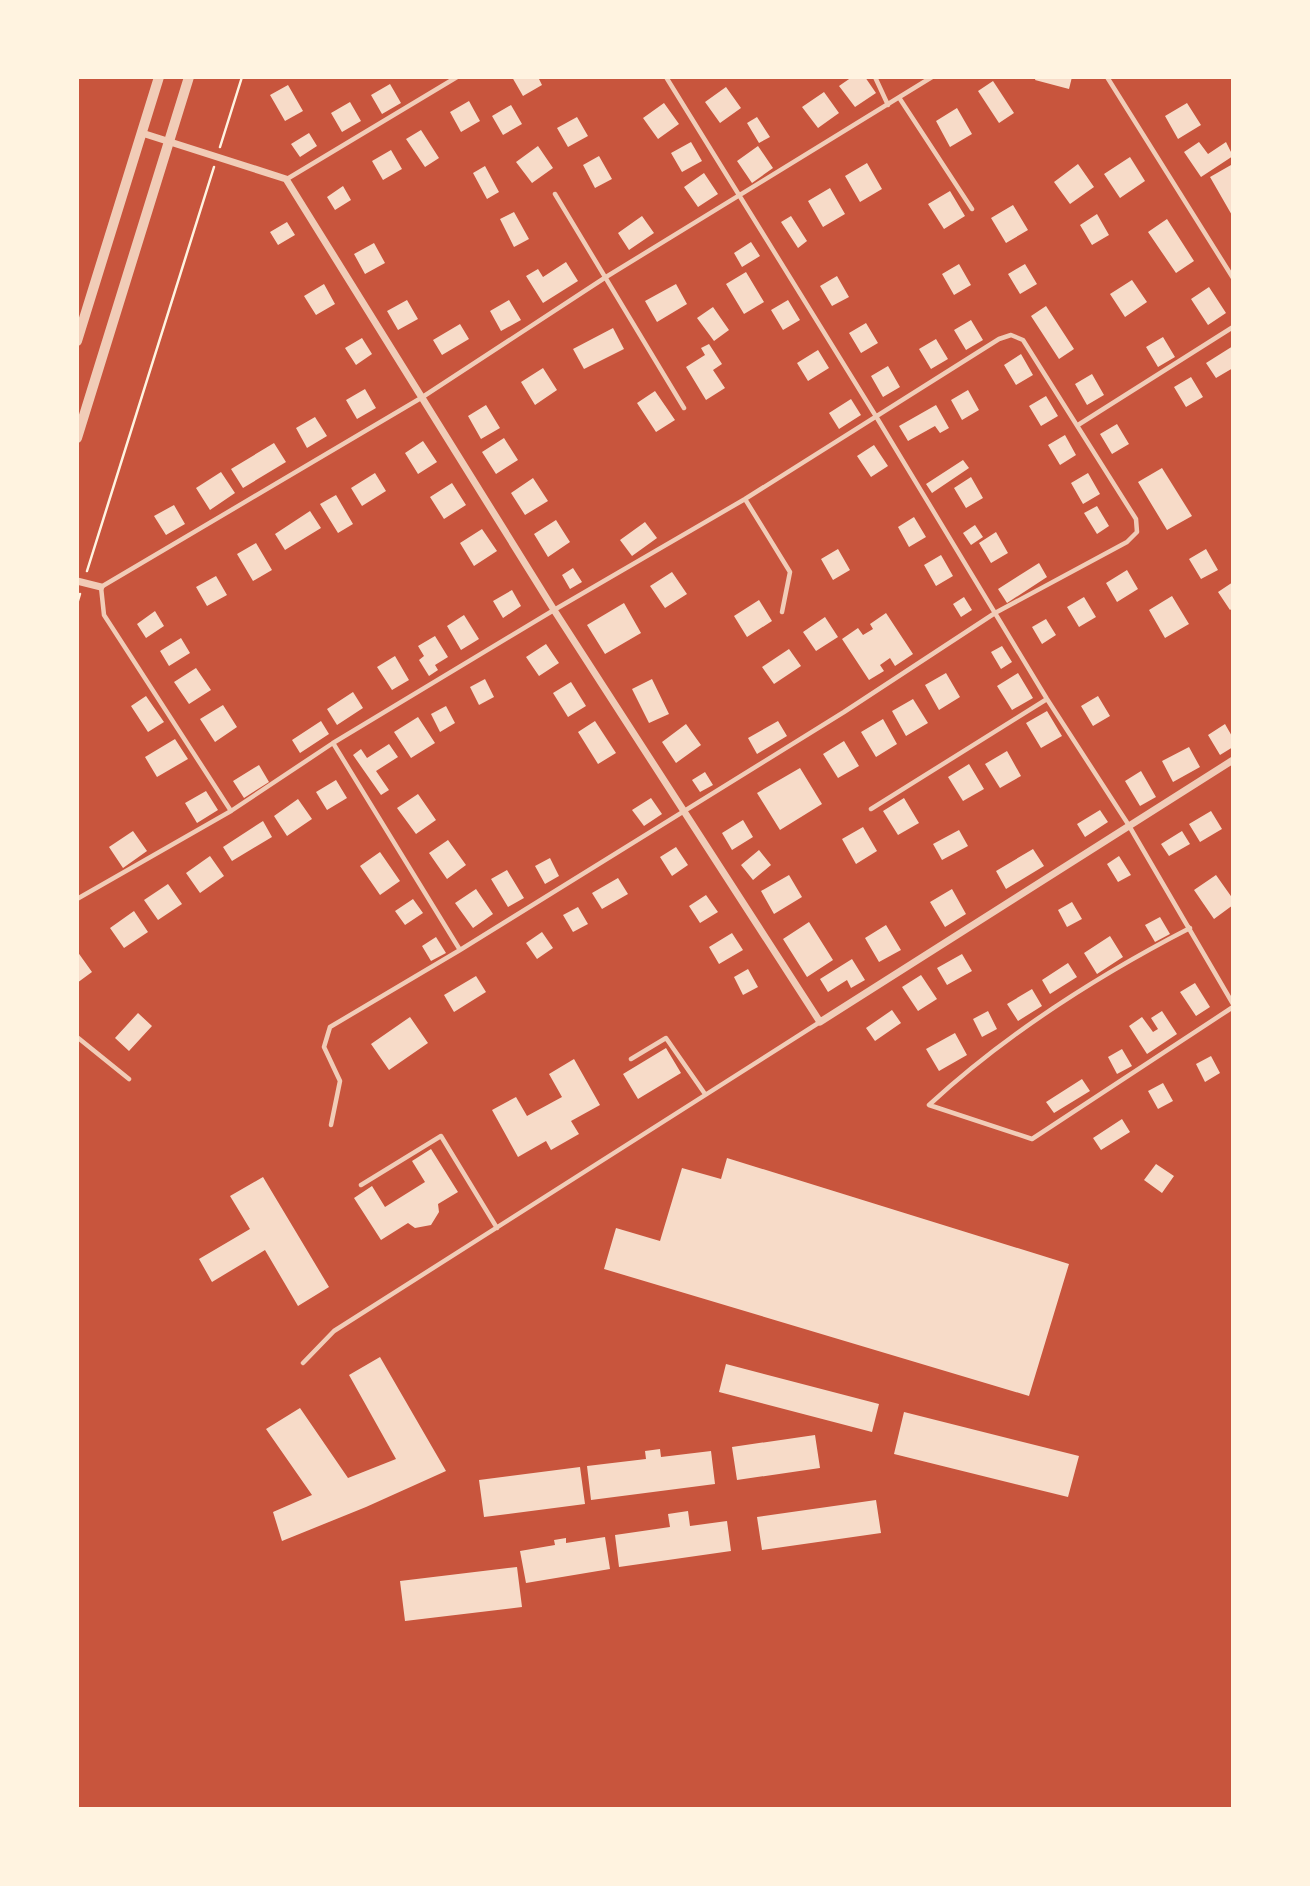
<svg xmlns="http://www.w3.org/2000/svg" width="1310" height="1886" font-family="Mulish,sans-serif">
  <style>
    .building { fill: #f7dbc8 }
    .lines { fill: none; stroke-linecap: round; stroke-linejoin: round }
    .path { stroke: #fff3e0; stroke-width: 2.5 }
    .service { stroke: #f1ccb7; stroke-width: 4.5 }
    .minor { stroke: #f1ccb7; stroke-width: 7 }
    .tertiary { stroke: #f1ccb7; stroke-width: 10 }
  </style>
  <rect width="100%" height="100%" fill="#c8553d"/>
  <path class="building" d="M512 77H538L542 85 523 96Z
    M852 77H865L876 93 855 107 839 86Z
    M1036 77H1072L1069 89 1035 80Z
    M993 81 1014 113 999 123 978 91Z
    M390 84 401 103 382 114 371 95Z
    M288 85 303 111 285 121 270 95Z
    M726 87 741 108 720 123 705 102Z
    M824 92 839 113 818 128 802 107Z
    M469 101 480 121 461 132 450 112Z
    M350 102 361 121 342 132 331 113Z
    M664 103 679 124 658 139 643 118Z
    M1187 103 1201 125 1178 139 1165 116Z
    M511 105 522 124 503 135 492 116Z
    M957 108 972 134 950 147 936 121Z
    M577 117 588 136 568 147 557 128Z
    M757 117 770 137 759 143 747 123Z
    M421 130 439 158 425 167 406 139Z
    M309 133 317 146 300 157 291 144Z
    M691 142 702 161 682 172 671 153Z
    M1199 142 1208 154 1226 142 1233 156 1201 177 1184 152Z
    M538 146 553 168 532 183 516 162Z
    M758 146 773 168 752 183 737 161Z
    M391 150 402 169 383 180 372 161Z
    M599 156 612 179 595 188 583 165Z
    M1130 157 1145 181 1120 198 1104 174Z
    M867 163 882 189 860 202 845 176Z
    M1078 164 1094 187 1070 204 1054 182Z
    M1231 165 1233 169V217L1210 177Z
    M485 166 499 192 487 199 473 173Z
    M704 173 718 194 698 207 684 187Z
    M343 186 351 200 335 210 327 197Z
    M830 188 845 214 823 227 808 201Z
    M950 191 965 216 944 229 928 204Z
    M1013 205 1028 230 1006 243 991 218Z
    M514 212 529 239 514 247 500 219Z
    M1097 214 1109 235 1092 245 1080 225Z
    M642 216 654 233 629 250 618 233Z
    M791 216 807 241 798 248 781 222Z
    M1167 219 1194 261 1176 273 1148 232Z
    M287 222 295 235 278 245 270 232Z
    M751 242 760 256 742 267 734 253Z
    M374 243 385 263 365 274 354 254Z
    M566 262 578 281 543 303 526 276 538 269 543 277Z
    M959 264 971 285 954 295 942 274Z
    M1025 264 1037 284 1020 294 1008 274Z
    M746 272 764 302 744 314 726 284Z
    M837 276 849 297 832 306 820 286Z
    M1132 280 1147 302 1125 317 1110 294Z
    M324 284 335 304 316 315 304 296Z
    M676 284 687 304 657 322 645 301Z
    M1209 287 1226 313 1208 325 1191 299Z
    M407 300 418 319 398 330 387 311Z
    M509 300 521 320 501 331 490 311Z
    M788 300 800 320 783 330 771 310Z
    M1046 306 1074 349 1059 359 1031 316Z
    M713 307 729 330 714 341 697 318Z
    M971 320 983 340 966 350 954 330Z
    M866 323 878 343 861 353 849 333Z
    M460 324 469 339 442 355 433 340Z
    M613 328 624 349 584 369 573 349Z
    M1163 337 1175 357 1158 367 1146 347Z
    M362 338 372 354 356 365 345 348Z
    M936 339 948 359 931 369 919 349Z
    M709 344 722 364 713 370 725 388 706 400 686 367 705 355 701 348Z
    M1233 346V368L1216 378 1206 363Z
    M818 350 829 368 808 381 797 363Z
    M1021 354 1033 375 1016 385 1004 365Z
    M888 366 900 387 883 397 871 376Z
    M543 368 557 390 535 405 521 382Z
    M1092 374 1104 395 1087 405 1075 384Z
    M1191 377 1203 397 1186 407 1174 387Z
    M365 389 376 408 357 419 346 400Z
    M968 390 979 410 962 420 951 400Z
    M655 391 675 420 656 432 637 403Z
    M1046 396 1058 416 1041 426 1029 406Z
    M851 399 861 415 839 429 829 413Z
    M486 405 500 428 481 439 468 416Z
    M936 405 949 428 940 433 935 426 908 441 899 426Z
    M315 417 327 436 307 448 296 428Z
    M1117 424 1129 444 1112 454 1100 434Z
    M1065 435 1076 455 1060 465 1048 445Z
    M504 438 518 460 496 474 482 452Z
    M423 441 437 462 418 474 405 453Z
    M274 443 286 462 243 488 231 469Z
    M874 445 888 466 871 477 857 456Z
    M963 460 969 468 932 493 926 484Z
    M1162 468 1192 516 1167 530 1138 482Z
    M221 472 235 493 210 510 196 488Z
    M375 473 386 491 362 506 351 488Z
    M1088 473 1100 494 1083 504 1071 483Z
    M971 477 983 498 966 508 954 488Z
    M533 478 548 501 525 515 511 493Z
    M452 483 466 505 444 519 430 497Z
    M336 495 353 524 338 533 320 504Z
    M174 505 185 524 166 535 154 516Z
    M1097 506 1109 526 1097 534 1084 513Z
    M310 511 321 528 285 550 275 534Z
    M914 517 926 537 909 547 898 527Z
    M556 520 570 542 548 557 534 534Z
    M645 522 657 538 632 556 620 540Z
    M975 525 983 537 971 545 963 533Z
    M482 529 497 551 474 566 460 543Z
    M996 532 1008 553 991 563 979 543Z
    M256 543 272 570 253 581 237 554Z
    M838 549 850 570 833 580 821 559Z
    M1206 549 1218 570 1201 579 1189 559Z
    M941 555 953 576 936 586 924 565Z
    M1039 563 1047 577 1007 603 998 589Z
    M573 568 582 582 570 589 562 575Z
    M1127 570 1138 589 1117 602 1106 583Z
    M672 572 687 594 665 608 650 586Z
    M216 576 227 595 207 606 196 587Z
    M1233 582V608L1230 610 1218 592Z
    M512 590 521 606 503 618 493 601Z
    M1172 596 1189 624 1165 638 1149 610Z
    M964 597 972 610 961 617 953 604Z
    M1084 597 1096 617 1079 627 1067 607Z
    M759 600 772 621 747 637 734 616Z
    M624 603 641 633 605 654 587 625Z
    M155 611 164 626 146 638 137 624Z
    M886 613 913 654 895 666 890 658 880 665 884 671 869 680 842 639 858 628 863 635 873 629 870 624Z
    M464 615 479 639 461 650 447 626Z
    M825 617 838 637 816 651 803 632Z
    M1046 619 1056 635 1042 644 1032 627Z
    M435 636 448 657 435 665 438 670 429 676 419 660 424 656 418 646Z
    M181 638 190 653 169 666 160 651Z
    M546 644 559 663 539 676 526 657Z
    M1002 646 1012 662 1001 669 991 652Z
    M789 649 801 666 774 684 762 667Z
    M395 656 409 680 392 690 377 667Z
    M196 668 211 690 189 704 174 682Z
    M946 673 960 697 939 710 925 685Z
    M1018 673 1033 698 1012 710 997 686Z
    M485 679 494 697 479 705 470 687Z
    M652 679 669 714 649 723 632 689Z
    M571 682 586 706 568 717 553 693Z
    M353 692 363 708 337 725 327 709Z
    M146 696 164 722 148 732 131 706Z
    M1098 696 1110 716 1093 726 1081 706Z
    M913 699 928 723 906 736 892 711Z
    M223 705 237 727 215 742 200 719Z
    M446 706 455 723 440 732 431 714Z
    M1047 711 1062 736 1041 748 1026 723Z
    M418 717 435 743 411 758 394 732Z
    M883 719 897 744 876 757 861 732Z
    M321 721 329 734 300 753 292 740Z
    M595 721 616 753 598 764 578 732Z
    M778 721 787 736 757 754 748 738Z
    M686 724 701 745 676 763 662 742Z
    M1225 724 1233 738V747L1220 755 1208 735Z
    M175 739 188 759 157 777 145 757Z
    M844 741 859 766 838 778 823 754Z
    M389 744 398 757 376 771 389 790 381 795 353 755 361 749 367 758Z
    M1189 747 1200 767 1173 782 1162 761Z
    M1007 751 1021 776 1000 788 985 764Z
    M969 764 984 789 963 801 948 777Z
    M259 765 269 782 244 798 233 781Z
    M800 768 822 804 780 830 757 793Z
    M1141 771 1156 797 1140 806 1125 781Z
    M705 772 713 785 700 792 692 780Z
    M336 780 347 798 327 810 316 792Z
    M206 791 218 810 197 823 185 803Z
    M418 794 436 820 416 834 397 808Z
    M651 798 662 814 644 826 632 810Z
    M904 798 919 823 898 835 883 811Z
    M298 799 312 819 287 836 274 816Z
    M1100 810 1108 822 1085 837 1077 824Z
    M1211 811 1222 829 1200 842 1189 824Z
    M743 820 753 837 732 850 722 833Z
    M263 821 272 837 232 861 223 847Z
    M863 827 877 851 856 864 842 839Z
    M959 830 968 846 942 860 933 844Z
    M133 831 147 851 123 868 109 847Z
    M1182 831 1190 844 1169 856 1161 844Z
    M448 840 466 865 447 879 429 853Z
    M676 847 688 865 672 876 660 857Z
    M1033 849 1044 866 1006 889 996 871Z
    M759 850 771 865 753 880 741 865Z
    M380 852 400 881 380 895 360 866Z
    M210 856 224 876 200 893 186 873Z
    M1119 856 1131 875 1118 882 1107 864Z
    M550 858 559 876 545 884 535 866Z
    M507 870 524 898 508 907 491 879Z
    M789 875 802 897 774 914 761 891Z
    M1216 875 1233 899V905L1214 919 1194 890Z
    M618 878 628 894 602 909 592 893Z
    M168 884 182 904 158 920 144 900Z
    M476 889 493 914 473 928 455 903Z
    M952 889 966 914 945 927 930 902Z
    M706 895 718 912 700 923 689 906Z
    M413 899 423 913 405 925 395 911Z
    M1072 902 1082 919 1067 927 1058 910Z
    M578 907 588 924 573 932 563 915Z
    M134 911 148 932 124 948 110 928Z
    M1160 917 1170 934 1155 942 1145 925Z
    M809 922 833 960 807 977 783 939Z
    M886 925 901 950 879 962 865 938Z
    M542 932 553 948 537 959 526 943Z
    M732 933 743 950 719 964 709 947Z
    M1110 936 1123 957 1097 974 1084 953Z
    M436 937 446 953 431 961 422 946Z
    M77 951 92 972 77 983Z
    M962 954 972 971 947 985 937 968Z
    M852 959 865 980 851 988 847 980 828 992 820 979Z
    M1068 963 1077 977 1050 994 1042 980Z
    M748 969 758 987 743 995 734 977Z
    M921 975 937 999 918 1011 902 987Z
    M476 976 486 992 454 1012 444 995Z
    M1195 983 1210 1007 1196 1016 1180 992Z
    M1032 989 1042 1006 1018 1021 1007 1004Z
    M892 1010 901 1023 875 1041 866 1028Z
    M988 1011 997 1029 982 1037 973 1019Z
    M1162 1011 1177 1034 1147 1054 1129 1026 1142 1017 1153 1032 1158 1029 1151 1018Z
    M138 1013 152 1026 129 1051 115 1038Z
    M410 1017 428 1043 389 1070 371 1044Z
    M955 1033 967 1055 939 1071 926 1049Z
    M666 1048 681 1073 638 1099 623 1074Z
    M1122 1049 1132 1066 1117 1074 1108 1057Z
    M1211 1056 1220 1073 1205 1082 1196 1064Z
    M574 1059 600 1105 571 1121 579 1134 551 1150 546 1141 518 1157 492 1110 516 1097 527 1116 562 1097 549 1074Z
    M1082 1079 1090 1091 1054 1113 1046 1102Z
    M1163 1083 1173 1101 1158 1109 1148 1091Z
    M1122 1119 1130 1132 1101 1150 1093 1138Z
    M431 1149 458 1192 438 1204 439 1212 431 1225 415 1228 408 1223 381 1240 354 1198 372 1186 385 1207 425 1182 412 1161Z
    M727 1158 1069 1264 1029 1396 604 1269 616 1228 660 1241 682 1168 721 1179Z
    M1156 1164 1174 1176 1162 1193 1144 1180Z
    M263 1177 329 1287 298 1306 265 1250 212 1282 199 1259 250 1229 230 1196Z
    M380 1357 446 1471 366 1507 282 1541 273 1512 312 1495 266 1429 300 1408 348 1478 396 1459 349 1375Z
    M726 1364 879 1404 872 1432 719 1392Z
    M904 1412 1079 1456 1068 1497 894 1454Z
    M815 1435 820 1468 737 1480 732 1447Z
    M660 1449 661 1457 711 1451 715 1484 591 1500 587 1466 646 1459 645 1451Z
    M580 1467 585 1504 484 1517 479 1480Z
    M876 1500 881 1533 762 1550 757 1517Z
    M688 1511 690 1526 727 1521 731 1551 619 1567 615 1535 670 1527 668 1514Z
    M605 1537 610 1569 526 1583 520 1551 555 1545 554 1540 566 1538V1543Z
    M517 1567 522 1607 405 1621 400 1581Z"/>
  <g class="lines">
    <path class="path" d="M220 147 242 77
      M87 571 214 167
      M77 604 80 594"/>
    <path class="service" d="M666 77 877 418 1047 699 1128 824 1233 1004
      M875 77 888 105
      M1107 77 1233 278
      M900 99 972 209
      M287 179 457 77
      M555 194 684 408
      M1078 425 1233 327
      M745 499 790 572 782 612
      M333 743 460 950
      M871 809 1047 699
      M231 811 104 615 101 587 421 398 606 277 932 77
      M77 899 231 811 333 743 554 610 745 499 999 339 1011 335 1023 340 1136 519 1137 532 1127 542 995 613 844 712 460 950 330 1027 324 1047 340 1081 331 1125
      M1190 928C1097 976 1006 1034 929 1105L1032 1139 1233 1007
      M77 1037 129 1079
      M631 1059 666 1038 705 1094
      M361 1185 441 1136 497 1228
      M303 1363 334 1331 820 1022"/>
    <path class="minor" d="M142 133 286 179 554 610 820 1022 1233 760
      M77 581 101 587"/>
    <path class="tertiary" d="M77 341 159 77
      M77 438 189 77"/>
  </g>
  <rect width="1310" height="1886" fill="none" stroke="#fff3e0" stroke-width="158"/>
</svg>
